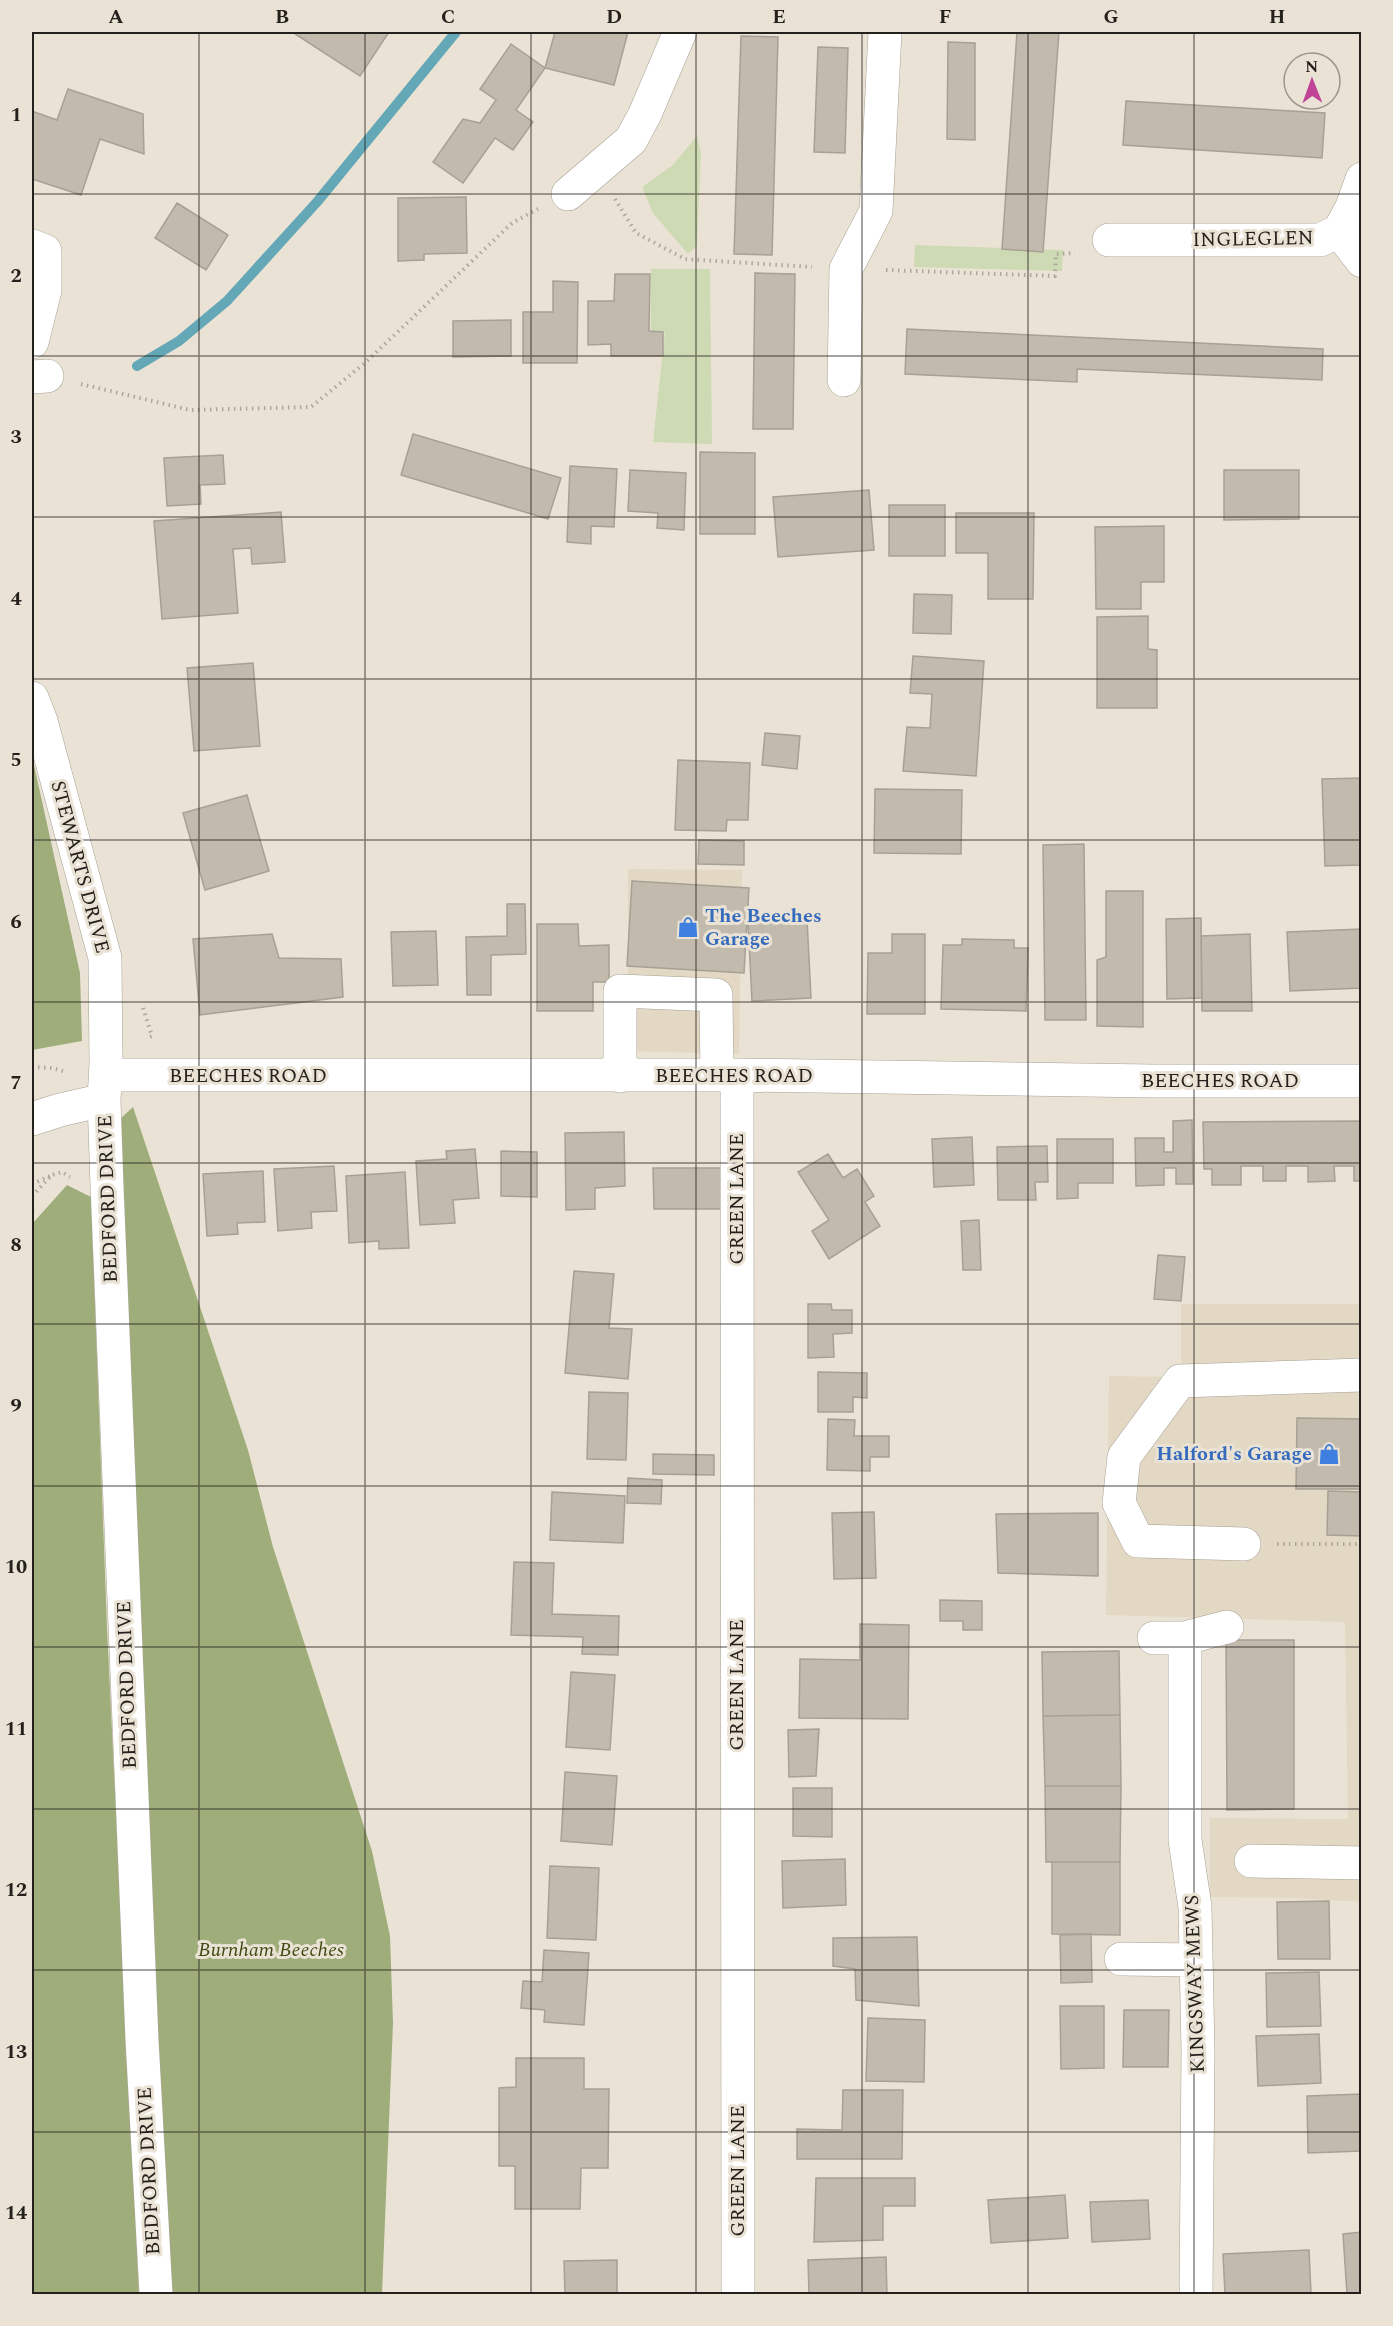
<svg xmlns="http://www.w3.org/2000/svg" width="1393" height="2326" font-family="Spectral,serif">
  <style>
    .built { fill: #e2d8c3 }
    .green { fill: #cedab3 }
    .forest { fill: #9fad7b }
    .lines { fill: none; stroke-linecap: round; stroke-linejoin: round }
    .stream { stroke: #64a7b6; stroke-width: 10 }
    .building { fill: #c1baad; stroke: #a7a094; stroke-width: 1.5 }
    .minor-casing { stroke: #a7a194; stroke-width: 34 }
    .path { stroke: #aca79b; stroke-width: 4; stroke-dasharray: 1.5 4.5; stroke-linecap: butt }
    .minor { stroke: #fff; stroke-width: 33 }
    .grid { fill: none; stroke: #24211c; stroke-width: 1.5; stroke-opacity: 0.55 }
    .labels { text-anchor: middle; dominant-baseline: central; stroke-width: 6; stroke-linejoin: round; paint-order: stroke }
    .street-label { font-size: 20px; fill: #24211c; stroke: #eae3d5 }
    .shop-label { font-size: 20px; font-weight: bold; fill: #366cbe; stroke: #eae3d5; text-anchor: start }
    .park-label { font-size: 20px; font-style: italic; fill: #3f4b12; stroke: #eae3d5 }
    .neatline { fill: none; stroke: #24211c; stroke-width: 2 }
    .grid-label { font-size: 20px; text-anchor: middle; font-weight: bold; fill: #24211c }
  </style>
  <rect width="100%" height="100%" fill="#eae3d5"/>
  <path class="built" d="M628 869 742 870 739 1054 628 1051Z
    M1181 1304H1361V1902L1296 1898 1210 1897V1818L1348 1819 1345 1622 1106 1615 1109 1376 1181 1377Z"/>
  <path class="green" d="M697 136 701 152 697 246 688 254 653 213 642 187 673 165Z
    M915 245 1063 250 1062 271 914 267Z
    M651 269H710L712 444 653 442 665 332H651Z"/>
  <path class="forest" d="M32 756 80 973 82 1041 32 1050Z
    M133 1107 248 1450 273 1547 372 1851 390 1936 393 2023 382 2294H168L119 1120Z
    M67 1185 91 1197 107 1627 139 2294H32V1224Z"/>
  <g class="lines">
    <path class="stream" d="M137 366 179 341 227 301 317 202 456 32"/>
  </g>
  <path class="building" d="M292 32H389L360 76Z
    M555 32H628L614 85 545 68Z
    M1017 32H1059L1043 252 1002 249Z
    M741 36 778 37 772 255 734 254Z
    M948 42 975 43V140L947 139Z
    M511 44 545 68 516 110 533 122 513 150 495 138 463 183 433 162 463 119 480 123 496 100 480 89Z
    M818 47 848 48 845 153 814 152Z
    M68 89 143 114 144 154 100 139 81 195 32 179V111L57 120Z
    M1126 101 1325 113 1322 158 1123 145Z
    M466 197 467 253 424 254V260L398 261V198Z
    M177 203 228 235 206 270 155 238Z
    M755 273 795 274 793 429H753Z
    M615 274H650L649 331 663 332V356H611V344L588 345V301H614Z
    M553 281 578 282 577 363H523V312H553Z
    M511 320V356L453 357V321Z
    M907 329 1323 349 1322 380 1077 369V382L905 374Z
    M413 434 561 478 548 519 401 475Z
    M700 452 755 453V534H700Z
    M223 455 225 484 200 485 201 504 167 506 164 458Z
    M570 466 617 469 614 527 591 526V544L567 542Z
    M630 470 686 473 684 530 657 528 658 513 628 511Z
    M1224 470H1299V519L1224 520Z
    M869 490 874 550 778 557 773 497Z
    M889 505H945V556H889Z
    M281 512 285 562 252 564 251 548 233 549 238 613 162 619 154 521Z
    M956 513H1034L1033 599H988V553H956Z
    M1164 526V582H1141V609H1096L1095 527Z
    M914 594 952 595 951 634 913 633Z
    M1148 616V649L1157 650V708H1097V617Z
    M913 656 984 661 976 776 903 771 907 727 930 728 932 694 910 693Z
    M253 663 260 746 194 751 187 668Z
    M765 733 800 736 797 769 762 765Z
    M678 760 750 763 748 820H727L726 831 675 830Z
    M1362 778V865L1325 866 1322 779Z
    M875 789 962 790 961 854 874 853Z
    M247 795 269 871 205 890 183 813Z
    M699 840 744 841V865L698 864Z
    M1084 844 1086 1020H1045L1043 845Z
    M632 881 749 888 744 973 627 966Z
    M1106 891H1143V1027L1097 1026V960L1106 957Z
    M507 904H525L526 954 491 955V995H467L466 937 507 936Z
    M1201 918 1202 998 1167 999 1166 919Z
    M807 919 811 998 752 1001 748 922Z
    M537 924H578L579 946 609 945V982H593V1011H537Z
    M1362 929V988L1290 991 1287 932Z
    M436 931 438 985 393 986 391 932Z
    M272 934 279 958 341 959 343 997 200 1015 193 939Z
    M892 934H925V1014H867L868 953H892Z
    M1250 934 1252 1011H1202L1201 936Z
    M962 939 1014 940V948H1028L1026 1011 941 1009 943 945H962Z
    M1192 1120 1193 1184H1176V1168H1164V1185L1136 1186 1135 1138H1164V1152H1173V1121Z
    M1362 1121V1181H1354V1166H1334L1335 1181 1308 1182V1166H1286V1181H1263V1166H1241V1185H1212V1169H1204L1203 1122Z
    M624 1132 625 1186 595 1188V1209L566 1210 565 1133Z
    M972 1137 974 1185 934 1187 932 1139Z
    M1057 1139H1113V1183H1078V1198L1057 1199Z
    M1047 1146 1048 1182H1035L1036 1200H998L997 1147Z
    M475 1149 479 1198 453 1200 455 1223 420 1225 416 1161 447 1159 446 1151Z
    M501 1151 537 1152V1197L501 1196Z
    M828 1154 843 1178 857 1169 874 1196 865 1202 880 1226 829 1259 812 1231 829 1220 798 1172Z
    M334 1166 337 1211 311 1212 312 1228 278 1231 274 1169Z
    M653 1168H721L722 1209H654Z
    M263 1171 265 1222 237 1223 238 1234 207 1236 203 1174Z
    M405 1172 409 1248 379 1249V1241L349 1243 346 1176Z
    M979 1220 981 1270H963L961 1221Z
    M1158 1255 1185 1257 1181 1301 1154 1299Z
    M574 1271 614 1274 609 1328 632 1329 628 1379 565 1373Z
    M808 1304H831L832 1310H852V1333L833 1334 834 1357 808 1358Z
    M818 1372 867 1373V1398L853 1397V1412H818Z
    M589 1392 628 1393 626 1460 587 1459Z
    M1297 1418 1362 1419V1489H1296Z
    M828 1419 855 1420 854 1436H889V1457H870V1471L827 1470Z
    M653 1454 714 1455V1475L653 1474Z
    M628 1478 662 1480 661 1504 627 1503Z
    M1328 1491 1362 1492V1536L1327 1535Z
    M552 1492 625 1496 623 1543 550 1540Z
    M874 1512 876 1578 834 1579 832 1513Z
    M1098 1513V1576L998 1573 996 1514Z
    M514 1562 554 1563 552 1614 619 1616 618 1655 582 1654 583 1637 511 1635Z
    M940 1600 982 1601V1630H963V1621H940Z
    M860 1624 909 1625 908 1719 799 1718 800 1659 860 1660Z
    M1226 1640H1294V1809L1227 1810Z
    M1119 1651 1120 1715 1043 1716 1042 1652Z
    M571 1672 615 1675 610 1750 566 1747Z
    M1120 1715 1121 1786H1045L1043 1716Z
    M819 1729 816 1776 789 1777 788 1730Z
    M565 1772 617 1776 612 1845 561 1841Z
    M1045 1786H1121L1120 1862H1046Z
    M793 1788H832V1837L793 1836Z
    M845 1859 846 1905 783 1908 782 1861Z
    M1052 1862H1120V1935L1052 1934Z
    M550 1866 599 1868 596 1940 547 1938Z
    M1329 1901 1330 1959H1278L1277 1902Z
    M1091 1934 1092 1982 1061 1983 1060 1935Z
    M917 1937 919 2006 856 2000 855 1969 833 1966V1938Z
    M544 1950 589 1953 584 2025 544 2022 545 2010 521 2008 523 1981 542 1982Z
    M1319 1972 1321 2026 1267 2027 1266 1973Z
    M1060 2006H1104V2068L1061 2069Z
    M1124 2010H1169L1168 2067H1123Z
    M868 2018 925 2020 924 2082 866 2081Z
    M1319 2034 1321 2083 1258 2086 1256 2036Z
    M516 2058H584V2089H609L608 2168H581L580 2209H515V2166H499V2088L516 2087Z
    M843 2090H903L902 2159H797V2129L842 2130Z
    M1362 2094V2151L1308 2153 1307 2096Z
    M816 2178H915V2206H883V2240L814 2242Z
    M1065 2195 1068 2238 991 2243 988 2200Z
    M1148 2200 1150 2239 1092 2242 1090 2202Z
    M1362 2232V2294H1347L1343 2234Z
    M1309 2250 1311 2294H1225L1223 2254Z
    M886 2257 887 2294H809L808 2260Z
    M617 2260V2294H565L564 2261Z"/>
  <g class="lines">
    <defs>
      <path id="minor" d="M568 194 631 140 645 114 680 32
        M1339 231 1362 261
        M1109 240H1320L1339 231 1352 207 1362 179
        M32 246 45 251V290L32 342
        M32 377 47 376
        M844 380 846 269 876 211 885 32
        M32 698 41 721 105 958 106 1063 104 1100 107 1186 142 2040 156 2294
        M106 1075H737L1152 1081H1362
        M737 1075 738 2294
        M620 1076V991L716 995 717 1075
        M32 1119 60 1110 104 1100
        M1244 1544 1138 1541 1119 1503 1124 1457 1180 1381 1362 1375
        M1154 1638H1185V1840L1195 1907 1198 2050 1196 2294
        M1185 1638 1227 1627
        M1251 1861 1362 1863
        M1121 1959 1196 1960"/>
    </defs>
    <use href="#minor" class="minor-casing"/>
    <path class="path" d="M615 199 636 233 685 259 812 267
      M886 270 1055 276 1056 254 1075 253
      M81 384 190 410 311 407 366 362 512 223 538 209
      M143 1008 152 1036 147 1038
      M32 1067 52 1068 63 1071
      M32 1184 50 1176
      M32 1196 52 1175 62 1172 70 1177
      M1277 1544H1362"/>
    <use href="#minor" class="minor"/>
  </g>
  <path class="grid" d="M199 32V2294M365 32V2294M531 32V2294M696 32V2294M862 32V2294M1028 32V2294M1194 32V2294M32 194H1362M32 356H1362M32 517H1362M32 679H1362M32 840H1362M32 1002H1362M32 1163H1362M32 1324H1362M32 1486H1362M32 1647H1362M32 1809H1362M32 1970H1362M32 2132H1362"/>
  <defs>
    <symbol id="shop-bare" viewBox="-9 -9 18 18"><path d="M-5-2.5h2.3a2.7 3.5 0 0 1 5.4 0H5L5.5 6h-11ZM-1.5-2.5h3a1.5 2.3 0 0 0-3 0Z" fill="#3f7fe0" stroke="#eae3d5" stroke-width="2.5" paint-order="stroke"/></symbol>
  </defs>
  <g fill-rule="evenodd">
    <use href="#shop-bare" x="673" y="912" width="30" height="30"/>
    <use href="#shop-bare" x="1314" y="1439" width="30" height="30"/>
  </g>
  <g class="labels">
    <g class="street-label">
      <text transform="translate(1253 239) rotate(-1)">INGLEGLEN</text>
      <text transform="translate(80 867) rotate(75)">STEWARTS DRIVE</text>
      <text x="248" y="1076">BEECHES ROAD</text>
      <text x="734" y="1076">BEECHES ROAD</text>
      <text x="1220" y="1081">BEECHES ROAD</text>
      <text transform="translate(108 1199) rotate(-92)">BEDFORD DRIVE</text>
      <text transform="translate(737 1199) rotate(-90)">GREEN LANE</text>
      <text transform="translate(127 1685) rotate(-92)">BEDFORD DRIVE</text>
      <text transform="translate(737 1685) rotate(-90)">GREEN LANE</text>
      <text transform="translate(1195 1984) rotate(-92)">KINGSWAY MEWS</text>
      <text transform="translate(149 2171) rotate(-93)">BEDFORD DRIVE</text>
      <text transform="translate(738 2171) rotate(-90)">GREEN LANE</text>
    </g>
    <g class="shop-label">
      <text x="705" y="916">The Beeches<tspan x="705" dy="23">Garage</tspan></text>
      <text x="1312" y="1454" text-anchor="end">Halford's Garage</text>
    </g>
    <g class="park-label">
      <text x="271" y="1950">Burnham Beeches</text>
    </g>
  </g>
  <rect width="1393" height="2326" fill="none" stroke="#eae3d5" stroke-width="66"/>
  <g transform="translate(1312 81) rotate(359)"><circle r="28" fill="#eae3d5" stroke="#9b958b" stroke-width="1.5"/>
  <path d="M0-4.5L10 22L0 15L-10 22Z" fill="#bf4497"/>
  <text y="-9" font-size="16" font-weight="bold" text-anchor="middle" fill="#24211c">N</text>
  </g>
  <rect x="33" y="33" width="1327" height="2260" class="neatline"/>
  <g class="grid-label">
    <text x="116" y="23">A</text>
    <text x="282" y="23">B</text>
    <text x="448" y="23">C</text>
    <text x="614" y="23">D</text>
    <text x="779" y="23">E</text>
    <text x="945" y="23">F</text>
    <text x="1111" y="23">G</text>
    <text x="1277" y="23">H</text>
    <text x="16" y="121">1</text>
    <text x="16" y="282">2</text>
    <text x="16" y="443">3</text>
    <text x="16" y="605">4</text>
    <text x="16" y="766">5</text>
    <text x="16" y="928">6</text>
    <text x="16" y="1089">7</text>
    <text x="16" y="1251">8</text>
    <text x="16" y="1412">9</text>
    <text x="16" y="1573">10</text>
    <text x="16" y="1735">11</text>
    <text x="16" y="1896">12</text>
    <text x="16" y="2058">13</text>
    <text x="16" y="2219">14</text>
  </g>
</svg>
